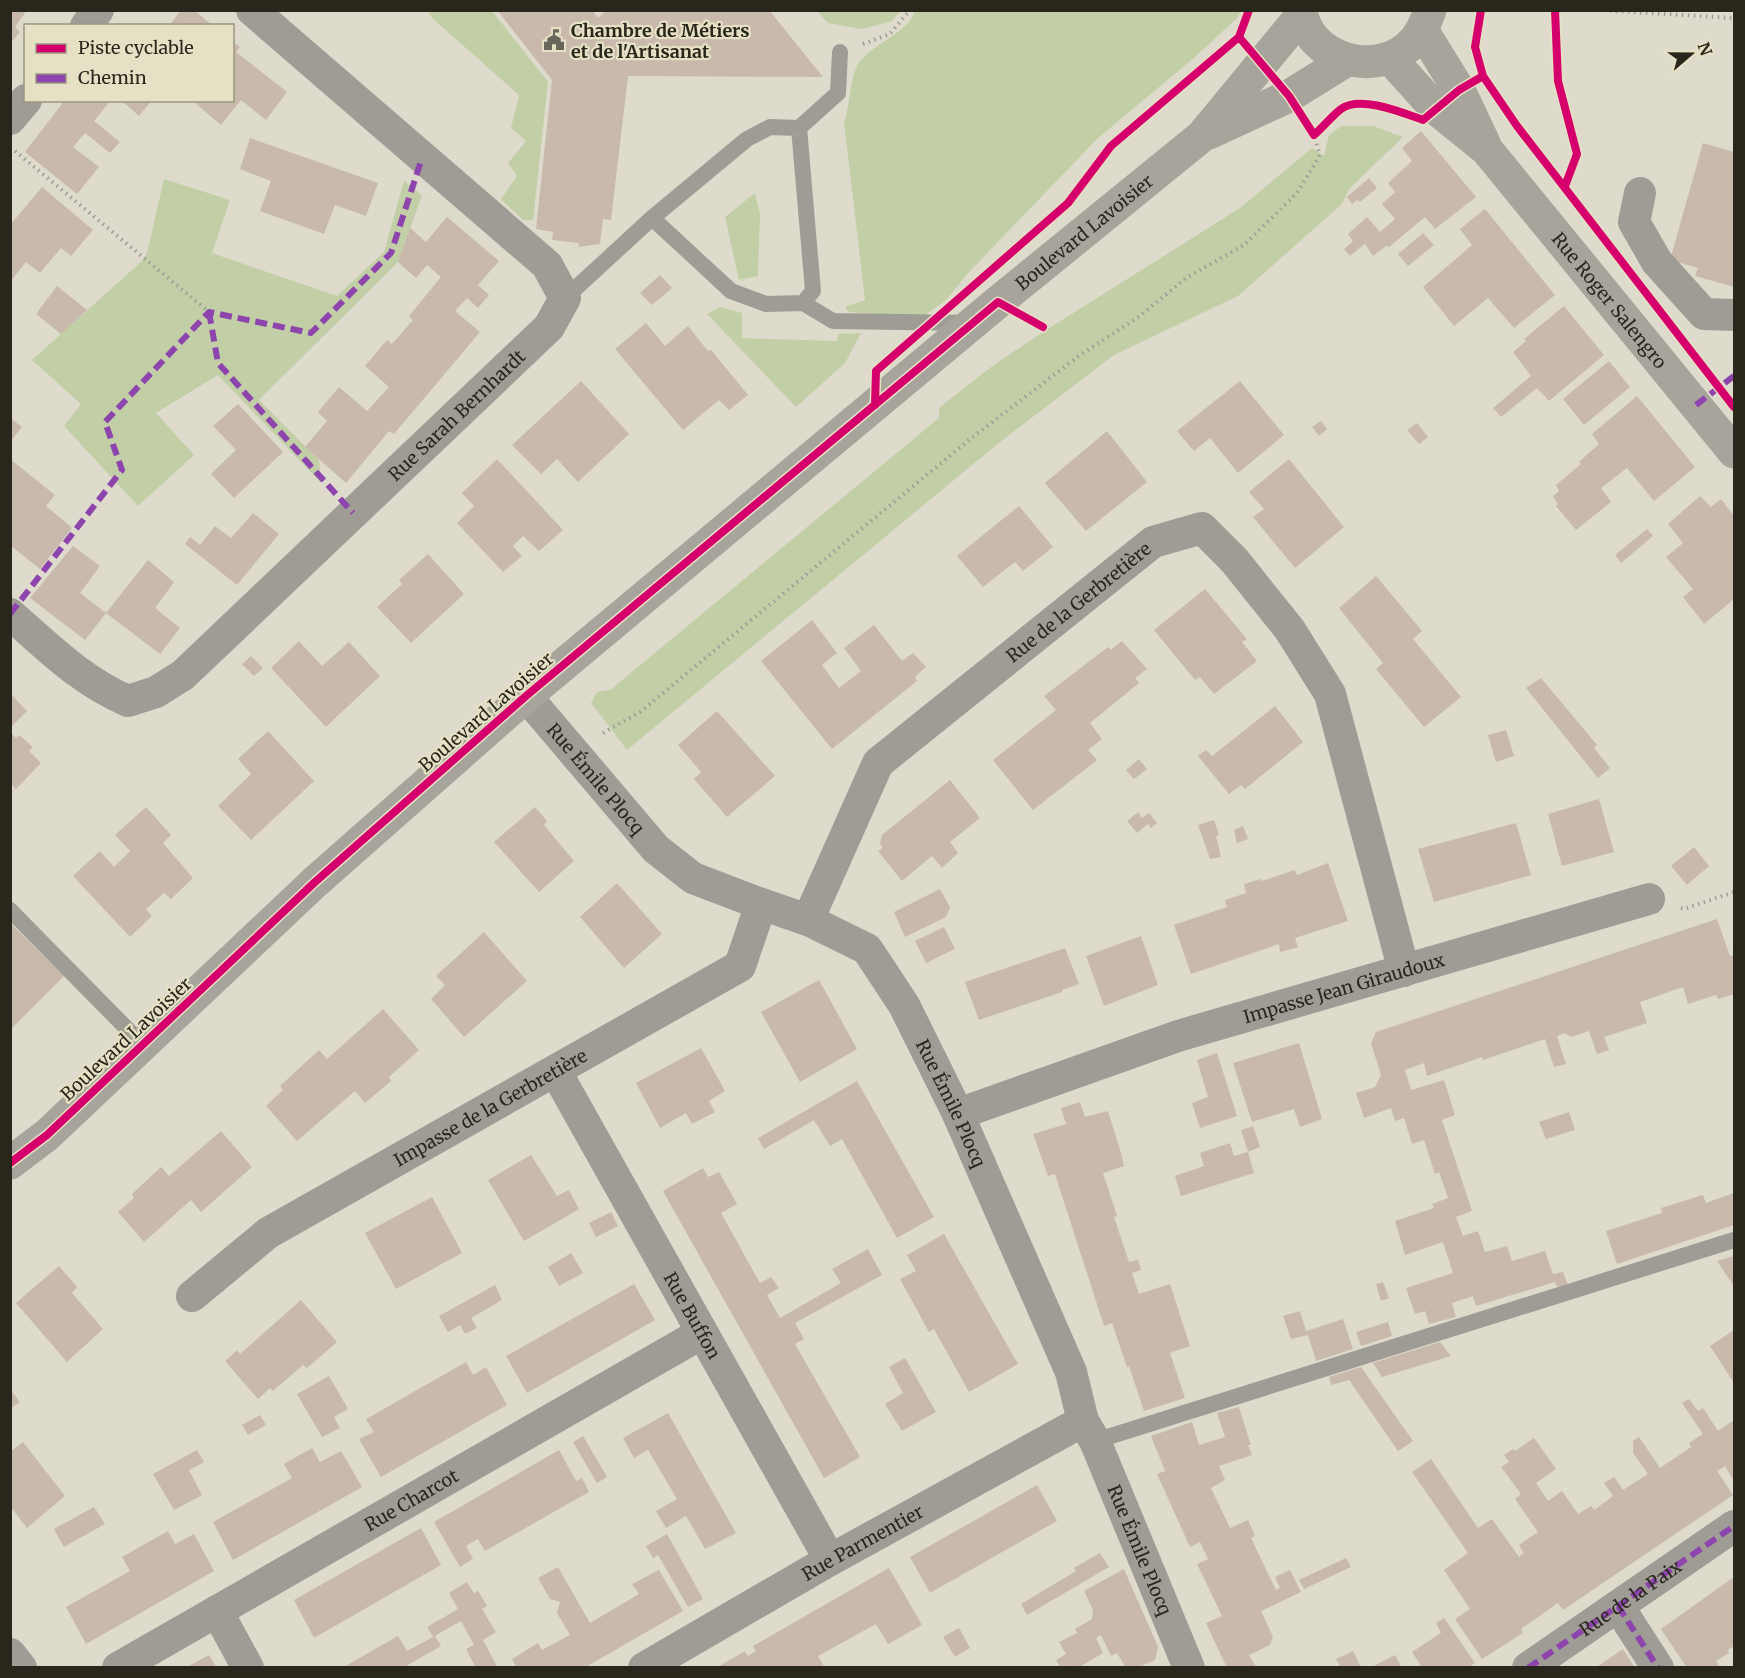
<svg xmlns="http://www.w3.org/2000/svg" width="1745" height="1678" font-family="Merriweather,serif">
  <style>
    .green { fill: #c2cfa6 }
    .building { fill: #c8b9ac }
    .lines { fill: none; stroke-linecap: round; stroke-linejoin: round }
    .path { stroke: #9e9c95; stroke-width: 4; stroke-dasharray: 1.5 4.5; stroke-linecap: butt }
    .lane { stroke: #9e9c95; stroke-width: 16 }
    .street { stroke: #9e9c95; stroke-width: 32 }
    .secondary { stroke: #a7a59b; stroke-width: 33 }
    .quiet { stroke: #8e44ad; stroke-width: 6; stroke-dasharray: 12 6; stroke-linecap: butt }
    .cycleway-casing { stroke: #e6e1c4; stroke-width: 11 }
    .cycleway { stroke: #d6006c; stroke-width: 8 }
    .labels { text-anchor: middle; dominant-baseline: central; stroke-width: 4.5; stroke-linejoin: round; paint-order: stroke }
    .poi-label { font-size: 18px; font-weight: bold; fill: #29271c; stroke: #e6e1c4; text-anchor: start }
    .street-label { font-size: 18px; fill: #29271c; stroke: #e6e1c4 }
  </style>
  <rect width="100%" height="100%" fill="#dedbcc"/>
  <path class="green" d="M428 11H492L548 82 533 220H523L501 199 517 176 508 163 526 141 511 128 519 95 432 18Z
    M817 11H900L892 21 862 29 828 23Z
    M915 11H1241L1237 18 1195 57 1098 138 969 272 946 300 922 317 848 312 845 307 865 300 844 122C851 105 849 74 861 60 878 41 906 34 915 11Z
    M1341 126H1373L1403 137 1349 189 1342 204 1238 296 1114 355 1000 442 627 750 591 703 597 692 610 690 939 418V408L991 367 1043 332 1240 208 1312 148 1324 156 1329 135Z
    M164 179 230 200 212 253 337 296 384 252 404 181 422 195 398 262 259 400 319 460 321 483 218 375 156 413 194 455 138 506 64 426 81 404 32 360 142 261 147 253Z
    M755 193 760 214 758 276 739 280 725 217Z
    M720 307 742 313V338L837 341 838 334 861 333 845 363 796 407 707 314Z"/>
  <path class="building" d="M10 10H27L15 27 20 32 10 44Z
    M181 10H194L213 26H169Z
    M497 10H592L598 18 607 10H769L823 77 628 76 611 220 603 219 600 244 578 247 579 243 552 240 553 232 536 229 552 80Z
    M232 41 240 47 236 52 287 92 266 120 241 100 221 125 195 103 197 100H232Z
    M65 100H111L94 121 120 142 110 153 85 133 73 147 99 167 77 194 25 152Z
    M121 100H152L139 116Z
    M1421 131 1476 197 1435 229 1425 217 1389 247 1386 246 1373 256 1365 244 1350 256 1344 249 1353 241 1348 234 1367 217 1380 232 1395 219 1382 204 1395 192 1388 183 1412 161 1402 148Z
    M250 138 378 183 366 216 335 205 324 234 260 211 271 181 240 169Z
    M1703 143 1734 152V287L1695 276 1698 268 1670 260Z
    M1369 178 1377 188 1360 202 1357 200 1352 204 1347 197Z
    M42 187 93 230 71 256 61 248 40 273 26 262 10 282V225Z
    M1485 209 1555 295 1514 328 1488 298 1454 326 1423 287 1472 245 1460 229Z
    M447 217 499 261 478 285 489 295 478 308 467 298 455 311 480 332 394 434 389 431 346 483 305 447 327 421 318 412 339 387 367 411 389 387 365 366 387 340 392 344 413 320 409 316 441 277 427 265 416 278 398 262 410 228 426 242Z
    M1423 233 1434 245 1408 266 1398 254Z
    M660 275 672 288 652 305 640 293Z
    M57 286 87 310 61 334 36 314Z
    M1564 306 1604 355 1549 401 1537 388 1501 417 1493 408 1531 376 1513 352 1526 341 1524 339Z
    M646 323 665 346 688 326 708 351 711 350 748 395 729 410 719 400 683 430 615 349Z
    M1609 361 1630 387 1584 425 1563 399Z
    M581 381 629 434 578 482 557 459 541 474 512 445Z
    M1240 381 1284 435 1238 473 1210 438 1194 451 1177 431Z
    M1637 396 1695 467 1654 501 1627 468 1601 488 1611 502 1576 530 1556 506 1558 504 1553 496 1559 491 1556 485 1581 464 1579 462 1599 444 1592 434Z
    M238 404 283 452 234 498 211 474 236 450 213 426Z
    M10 418 22 427 10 442Z
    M1321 421 1327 429 1319 436 1312 427Z
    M1417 423 1428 437 1419 444 1407 430Z
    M1107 431 1147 482 1086 531 1045 483Z
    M10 459 55 495 46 506 72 528 40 569 10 545Z
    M497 459 563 530 539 551 523 536 513 546 522 556 503 572 457 523 474 506 462 493Z
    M1289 459 1344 527 1295 568 1253 517 1264 509 1249 492Z
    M1700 496 1711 507 1721 499 1734 516V599L1704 624 1683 597 1693 589 1666 557 1683 543 1668 524Z
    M1019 506 1053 547 1023 571 1015 562 983 587 957 556Z
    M253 513 279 534 237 585 185 544 190 537 200 545 215 526 231 538Z
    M1647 529 1653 536 1621 563 1615 555Z
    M73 546 100 566 80 593 106 613 85 640 30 598Z
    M428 554 464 594 411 643 377 607 402 584 399 580Z
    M148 560 174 582 155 608 180 628 160 654 106 613Z
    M1376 576 1422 631 1413 639 1461 697 1424 727 1376 669 1383 663 1339 608Z
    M1205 589 1247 639 1242 642 1257 661 1214 694 1200 677 1195 680 1154 630Z
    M812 620 837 653 822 665 839 688 861 671 844 648 874 625 902 661 913 653 926 667 915 677 917 681 832 749 761 661Z
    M299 641 322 666 349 642 380 676 326 727 271 668Z
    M1122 641 1147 669 1135 678 1139 683 1090 723 1102 739 1088 750 1097 760 1033 810 993 760 1056 710 1044 696 1108 647 1111 650Z
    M251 656 263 668 254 676 242 664Z
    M1541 678 1597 745 1594 748 1610 768 1598 778 1526 688Z
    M10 693 27 711 10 728Z
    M1275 706 1303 742 1245 789 1241 785 1229 794 1198 756 1206 750 1212 756Z
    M717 711 775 776 727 817 694 779 701 772 678 745Z
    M1506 730 1514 756 1496 762 1488 735Z
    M268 731 314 781 251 840 218 806 251 774 238 759Z
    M10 732 16 738 19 735 33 747 29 751 41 763 16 789 10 783Z
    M1139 759 1147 769 1134 779 1126 770Z
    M950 780 980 818 950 842 958 853 942 868 932 856 902 881 878 851 883 848 880 844 882 835Z
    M1599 799 1614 852 1562 866 1548 814Z
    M146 807 171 835 163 843 193 878 171 899 164 893 146 909 152 916 130 937 73 876 100 851 114 867 130 851 115 835Z
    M535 807 547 821 544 825 574 861 539 892 494 842Z
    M1138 812 1142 818 1149 813 1157 823 1151 828 1148 824 1137 833 1127 821Z
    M1214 820 1219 835 1216 836 1221 857 1210 859 1198 825Z
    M1516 823 1531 875 1434 902 1418 849Z
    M1243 826 1248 839 1237 843 1234 830Z
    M1694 847 1709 866 1687 885 1671 866Z
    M1328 863 1348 921 1295 938 1298 947 1280 952 1279 944 1191 974 1174 925 1227 907 1225 900 1246 893 1244 884 1261 879 1262 881 1295 870 1297 875Z
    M617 883 662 934 624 968 580 917Z
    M940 889 950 907 946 917 905 937 894 912Z
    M1717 919 1730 956 1734 955V994L1718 999 1716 995 1688 1004 1683 987 1640 1002 1647 1023 1604 1037 1609 1050 1597 1054 1589 1031 1572 1037 1564 1033 1557 1036 1566 1064 1554 1067 1545 1039 1483 1060 1482 1057 1427 1076 1424 1063 1405 1070 1411 1090 1444 1080 1455 1115 1442 1120 1472 1211 1456 1217 1463 1236 1478 1231 1485 1252 1507 1246 1512 1261 1545 1251 1553 1274 1563 1272 1568 1285 1557 1287 1555 1282 1476 1306 1473 1296 1452 1303 1456 1317 1429 1324 1425 1311 1415 1314 1406 1288 1453 1273 1443 1242 1405 1255 1395 1221 1434 1208 1432 1204 1448 1198 1439 1172 1435 1174 1424 1140 1412 1144 1404 1118 1395 1121 1391 1108 1364 1118 1356 1093 1375 1087 1381 1075 1371 1043 1376 1032Z
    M10 923 64 976 10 1030Z
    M944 927 955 949 926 963 915 941Z
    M484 932 527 981 464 1037 431 999 445 985 436 976Z
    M1141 936 1158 985 1104 1006 1086 956Z
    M1065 948 1079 984 1062 990V992L979 1020 965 982Z
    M819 980 857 1049 800 1082 761 1012Z
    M383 1009 419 1050 389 1077 391 1081 365 1103 355 1091 297 1141 266 1106 283 1090 280 1086 319 1050 327 1059Z
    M1299 1043 1322 1119 1300 1127 1294 1109 1252 1122 1233 1063Z
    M701 1048 725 1091 709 1101 715 1112 692 1124 686 1113 660 1128 636 1083Z
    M1217 1053 1237 1116 1200 1128 1192 1103 1208 1097 1197 1060Z
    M857 1081 934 1217 897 1238 842 1139 830 1146 814 1120 764 1149 758 1138Z
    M1080 1102 1085 1117 1108 1111 1121 1153 1124 1166 1103 1173 1117 1216 1114 1217 1129 1262 1138 1260 1141 1270 1132 1273 1139 1294 1170 1284 1190 1346 1170 1353 1185 1398 1144 1411 1129 1366 1127 1367 1112 1323 1104 1326 1055 1174 1048 1176 1033 1134 1066 1124 1061 1108Z
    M1569 1112 1575 1130 1546 1139 1539 1122Z
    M1253 1126 1260 1147 1248 1152 1254 1173 1181 1196 1175 1176 1204 1166 1200 1153 1230 1143 1234 1156 1248 1152 1241 1130Z
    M221 1131 252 1167 201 1212 191 1200 144 1242 118 1212 134 1198 132 1194 161 1167 169 1176Z
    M531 1155 557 1196 569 1190 579 1209 524 1241 488 1180Z
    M703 1168 708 1177 719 1172 737 1204 721 1213 760 1283 771 1277 779 1288 767 1295 780 1318 841 1283 832 1269 868 1249 882 1275 795 1323 804 1339 795 1344 860 1457 824 1478 663 1191Z
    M1734 1193V1225L1617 1264 1606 1231 1662 1213 1661 1208 1703 1195 1706 1203Z
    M432 1197 462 1253 396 1289 365 1233Z
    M611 1212 618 1226 596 1237 589 1223Z
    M944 1234 1018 1364 969 1392 934 1329 929 1332 900 1279 916 1271 907 1255Z
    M571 1253 583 1273 559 1286 548 1267Z
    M1734 1256V1284L1733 1285 1717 1261Z
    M59 1266 77 1287 72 1293 103 1329 67 1362 16 1303Z
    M1383 1282 1389 1298 1381 1301 1376 1284Z
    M634 1284 655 1320 527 1393 506 1356Z
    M495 1285 502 1300 471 1318 477 1328 465 1334 460 1325 448 1332 439 1316Z
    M301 1300 337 1342 307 1368 303 1365 273 1391 270 1388 258 1399 225 1361 237 1350 240 1354Z
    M1300 1311 1306 1331 1343 1319 1353 1349 1316 1361 1308 1335 1291 1339 1283 1316Z
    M1388 1322 1392 1336 1361 1346 1356 1332Z
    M1734 1330V1383L1710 1346Z
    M1440 1342 1451 1356 1382 1377 1373 1363Z
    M905 1358 936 1412 902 1431 885 1404 903 1393 889 1367Z
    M466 1362 473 1375 486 1367 507 1405 381 1477 359 1439 374 1432 366 1419Z
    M1361 1367 1413 1441 1398 1451 1349 1380 1331 1385 1329 1377Z
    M329 1376 348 1409 334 1417 340 1428 322 1437 297 1394Z
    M10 1389 20 1402 10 1409Z
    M1689 1399 1698 1411 1703 1408 1718 1431 1734 1420V1481L1725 1466 1717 1471 1733 1495 1563 1610 1558 1603 1521 1629 1523 1633 1482 1659 1455 1619 1470 1609 1444 1570 1468 1553 1412 1472 1431 1459 1478 1528 1492 1519 1519 1557 1524 1553 1519 1545 1538 1532 1515 1499 1521 1494 1501 1467 1509 1462 1504 1455 1513 1449 1515 1451 1534 1438 1556 1469 1536 1483 1548 1501 1562 1491 1578 1514 1591 1506 1594 1510 1613 1496 1604 1483 1614 1477 1623 1490 1648 1474 1633 1453V1441L1639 1437 1660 1468 1691 1447 1689 1443 1703 1434 1682 1403Z
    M1239 1407 1251 1445H1248L1252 1455 1219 1466 1225 1480 1211 1488 1230 1528 1248 1520 1255 1536 1251 1538 1276 1590 1280 1588 1275 1577 1290 1570 1301 1592 1261 1611 1273 1637 1270 1645 1249 1655 1254 1664 1259 1668H1227L1206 1623 1222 1616 1197 1564 1208 1559 1200 1542 1190 1547 1157 1474 1165 1471 1151 1436 1192 1422 1199 1445 1225 1437 1217 1413Z
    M668 1413 736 1533 705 1549 686 1516 666 1528 656 1511 677 1499 648 1450 634 1458 623 1438Z
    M260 1415 266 1425 248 1435 242 1425Z
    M583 1436 607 1477 597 1483 573 1442Z
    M23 1442 65 1496 27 1528 10 1506V1452Z
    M312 1448 320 1462 341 1451 362 1487 233 1560 213 1522 292 1478 284 1464Z
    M197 1450 204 1462 189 1470 202 1495 174 1510 153 1474Z
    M559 1450 576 1481 582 1478 589 1492 485 1551 478 1539 466 1546 473 1559 460 1567 434 1522Z
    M1037 1485 1057 1521 930 1593 910 1557Z
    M94 1507 105 1524 64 1547 54 1529Z
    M421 1528 441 1565 314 1638 294 1600Z
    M168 1531 175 1544 194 1534 214 1571 86 1644 66 1607 130 1571 122 1557Z
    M667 1534 703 1599 688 1607 658 1555 653 1558 646 1546Z
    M1100 1553 1109 1567 1027 1615 1021 1604 1076 1571 1074 1568Z
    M1346 1558 1351 1567 1304 1589 1299 1580Z
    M558 1567 590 1623 639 1594 632 1584 659 1570 683 1611 584 1668H517L512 1659 538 1643 542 1650 570 1635 557 1613 560 1602 550 1599 538 1578Z
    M889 1568 922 1625 888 1644 876 1624 818 1656 825 1668H716L745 1651 748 1656 756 1651 753 1646Z
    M1124 1569 1158 1647 1155 1660 1137 1668H1126L1117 1653 1111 1656 1101 1635 1096 1638 1103 1653 1078 1668H1072L1071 1665 1067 1668H1061L1056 1660 1066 1654 1059 1642 1077 1633 1075 1629 1092 1619 1093 1610 1084 1591Z
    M1734 1577V1646L1728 1650 1729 1653 1716 1661 1720 1668H1687L1661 1629Z
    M467 1582 474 1593 478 1591 487 1606 482 1609 496 1632 483 1640 498 1668H476L466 1649 474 1645 461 1621 433 1637 427 1627 458 1609 449 1593Z
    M1444 1618 1475 1663 1468 1668H1419L1421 1666 1412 1652 1441 1633 1436 1623Z
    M959 1628 970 1648 955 1657 943 1637Z
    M398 1636 407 1651 435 1636 441 1646 403 1668H342Z
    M1623 1649 1635 1668H1595Z
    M1353 1651 1361 1668H1341L1336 1659Z
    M209 1655 217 1668H185Z
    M1395 1655 1402 1668H1370Z"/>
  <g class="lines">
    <path class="path" d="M1598 10 1734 18
      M863 44 890 34 910 10
      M15 151 209 312
      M603 733 640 712 969 440 1080 355 1140 316 1186 278 1244 245 1297 193 1320 155 1314 135
      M1681 908 1684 909 1734 892"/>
    <path class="lane" d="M652 218 747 139 770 127 799 128
      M565 298 652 218 731 291 766 304 803 303 833 321 969 323
      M803 303 813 291 799 128 838 93 840 52
      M10 910 142 1044
      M1095 1441 1734 1240"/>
    <g class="street">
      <path d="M86 26 98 10"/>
      <path d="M10 119 26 100"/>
      <path d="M1640 193 1634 222 1657 262 1704 314 1734 315"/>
      <path id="s1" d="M10 614C49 648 81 681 128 701L156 692 183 675 549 327 565 298 547 265 252 10"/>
      <path id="s2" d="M526 696 656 849 693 878 761 904 808 920 867 949 904 1005 958 1114 1071 1372 1083 1421 1095 1441 1189 1668"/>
      <path id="s3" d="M808 920 878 763 1153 542 1202 528 1234 560 1290 630 1330 694 1404 971"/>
      <path id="s4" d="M556 1072 830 1560"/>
      <path id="s5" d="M958 1114 1178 1036 1649 899"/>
      <path id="s6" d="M192 1296 268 1233 740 966 761 904"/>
      <path d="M1618 1606 1658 1668"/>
      <path d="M217 1611 248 1668"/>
      <path d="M10 1654 21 1668"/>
      <path id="s7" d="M118 1668 702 1333"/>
      <path id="s8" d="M644 1668 830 1560 1083 1421"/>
      <path id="s9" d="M1528 1668 1734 1526"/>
    </g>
    <g class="secondary">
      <path d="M1301 10C1308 59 1373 77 1408 47 1420 37 1425 24 1430 10"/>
      <path d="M1422 30 1459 90 1484 143"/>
      <path id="s10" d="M1390 58 1435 108 1487 150 1734 452"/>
      <path d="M1209 133 1289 96 1347 60"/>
      <path id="s11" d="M10 1163 47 1135 315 882 526 696 998 302 1202 136 1301 16"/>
    </g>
    <path class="quiet" d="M209 312 218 363 353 513
      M1696 405 1734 376
      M10 614 122 470 105 422 209 312 311 333 391 253 422 158
      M1618 1606 1658 1668
      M1528 1668 1734 1526"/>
    <defs>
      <path id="cycleway" d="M1481 10 1475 47 1483 76 1517 126 1734 407
        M1555 10 1558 81 1577 154 1565 186
        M1239 37 1289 96 1314 135C1323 127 1332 116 1341 109 1361 95 1403 113 1423 120L1459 90 1483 76
        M875 405 876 371 1068 203 1111 146 1239 37 1249 10
        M10 1163 47 1135 315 882 526 696 998 302 1043 327"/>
    </defs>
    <use href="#cycleway" class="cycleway-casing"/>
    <use href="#cycleway" class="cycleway"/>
  </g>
  <defs>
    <symbol id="civic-bare" viewBox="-9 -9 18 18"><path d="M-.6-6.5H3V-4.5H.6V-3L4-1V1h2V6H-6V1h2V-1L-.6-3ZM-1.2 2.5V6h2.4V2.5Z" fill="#68665a" stroke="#e6e1c4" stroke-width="2.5" paint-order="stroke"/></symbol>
  </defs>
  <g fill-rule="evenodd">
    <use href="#civic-bare" x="539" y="25" width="30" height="30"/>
  </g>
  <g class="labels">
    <g class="poi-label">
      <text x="571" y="30">Chambre de Métiers<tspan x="571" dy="21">et de l'Artisanat</tspan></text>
    </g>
    <g class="street-label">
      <text stroke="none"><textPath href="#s11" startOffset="1422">Boulevard Lavoisier</textPath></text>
      <text stroke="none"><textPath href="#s10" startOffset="328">Rue Roger Salengro</textPath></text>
      <text stroke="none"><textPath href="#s1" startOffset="586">Rue Sarah Bernhardt</textPath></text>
      <text stroke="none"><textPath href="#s3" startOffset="429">Rue de la Gerbretière</textPath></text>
      <text transform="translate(486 712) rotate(-41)">Boulevard Lavoisier</text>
      <text stroke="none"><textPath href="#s2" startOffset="108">Rue Émile Plocq</textPath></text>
      <text stroke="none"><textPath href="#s5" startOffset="406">Impasse Jean Giraudoux</textPath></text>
      <text transform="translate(126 1039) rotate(-43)">Boulevard Lavoisier</text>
      <text stroke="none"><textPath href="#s2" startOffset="612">Rue Émile Plocq</textPath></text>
      <text stroke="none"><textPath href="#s6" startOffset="354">Impasse de la Gerbretière</textPath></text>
      <text stroke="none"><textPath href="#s4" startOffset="279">Rue Buffon</textPath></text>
      <text stroke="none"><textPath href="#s7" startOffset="338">Rue Charcot</textPath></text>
      <text stroke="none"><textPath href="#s8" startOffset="252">Rue Parmentier</textPath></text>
      <text stroke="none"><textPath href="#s2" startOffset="1098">Rue Émile Plocq</textPath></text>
      <text stroke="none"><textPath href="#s9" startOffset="124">Rue de la Paix</textPath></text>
    </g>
  </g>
  <rect width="1745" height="1678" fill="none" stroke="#29271c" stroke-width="24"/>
  <rect x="24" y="24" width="210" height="78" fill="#e6e1c4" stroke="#9a9781" stroke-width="1.5"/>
  <rect x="36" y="44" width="30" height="9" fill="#d6006c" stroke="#9a9781" stroke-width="1.5"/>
  <text x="78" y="54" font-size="18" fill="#29271c">Piste cyclable</text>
  <rect x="36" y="74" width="30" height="9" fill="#8e44ad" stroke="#9a9781" stroke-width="1.5"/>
  <text x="78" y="84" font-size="18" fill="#29271c">Chemin</text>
  <g transform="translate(1691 54) rotate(70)" stroke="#e6e1c4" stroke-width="4.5" paint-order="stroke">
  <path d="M0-4.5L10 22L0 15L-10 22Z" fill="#29271c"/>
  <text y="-9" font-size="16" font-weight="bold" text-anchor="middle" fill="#29271c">N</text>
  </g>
</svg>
